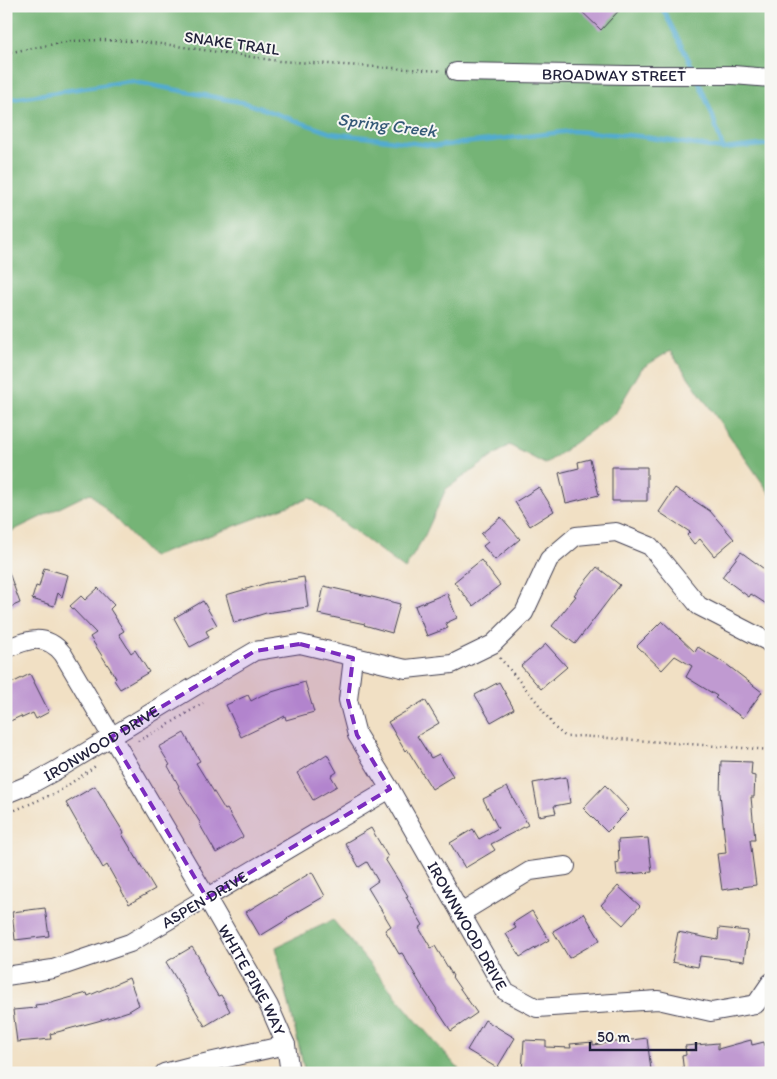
<svg xmlns="http://www.w3.org/2000/svg" width="777" height="1079" font-family="Itim,sans-serif">
  <style>
    .forest { fill: #74b476; stroke: #4b6b58 }
    .lines { fill: none; stroke-linecap: round; stroke-linejoin: round }
    .stream { stroke: #52abd0; stroke-width: 4.5 }
    .building { fill: #c09ad1 }
    .minor-casing { stroke: #413e50; stroke-width: 20 }
    .path { stroke: #413e50; stroke-width: 2.5; stroke-dasharray: 1 4; stroke-linecap: butt }
    .minor { stroke: #fff; stroke-width: 18 }
    .marked { fill: #7b2cbf; fill-opacity: 0.2; stroke: #7b2cbf; stroke-width: 4; stroke-dasharray: 10 6; stroke-linejoin: round }
    .labels { text-anchor: middle; dominant-baseline: central; stroke-width: 4; stroke-linejoin: round; paint-order: stroke }
    .street-label { font-size: 16px; fill: #22223b; stroke: #f6f6f2 }
    .water-label { font-size: 18px; font-style: italic; fill: #355977; stroke: #f6f6f2 }
  </style>
  <rect width="100%" height="100%" fill="#f6f6f2"/>
  <filter id="ink" filterUnits="userSpaceOnUse"><feTurbulence type="fractalNoise" baseFrequency=".02" numOctaves="2"/><feDisplacementMap in="SourceGraphic" scale="10" xChannelSelector="R" yChannelSelector="G"/><feConvolveMatrix kernelMatrix="1 2 1 2 8 2 1 2 1" color-interpolation-filters="sRGB"/></filter>
  <filter id="wash" filterUnits="userSpaceOnUse"><feTurbulence type="fractalNoise" baseFrequency=".0096" numOctaves="4" result="noise"/><feDisplacementMap in="SourceGraphic" scale="20" xChannelSelector="R" yChannelSelector="G"/><feGaussianBlur stdDeviation="1.12" result="paint"/><feColorMatrix in="noise" values="0 0 0 0 0 0 0 0 0 0 0 0 0 0 0 0 0 1.4 0 .05"/><feComposite in="paint" operator="in"/></filter>
  <g filter="url(#wash)">
    <rect width="100%" height="100%" fill="#f1e0c4"/>
    <path class="forest" d="M6 6H771V495L670 351 642 368 615 414 545 464 509 445 446 489 425 535 405 569 310 498 152 557 90 493 6 534Z
      M333 920 413 1017 462 1073H305L276 947Z"/>
    <g class="lines">
      <path class="stream" d="M661 6 694 70
        M698 80 712 114 723 149
        M6 100 129 81 246 103 331 133 437 146 572 131 638 136 723 149 771 144"/>
    </g>
    <g id="blocks">
      <path class="building" d="M576 6H623L601 30Z
        M590 459 599 495 566 503 559 473 579 468 578 462Z
        M612 467H647V501H612Z
        M539 487 554 511 530 526 515 502Z
        M675 488 710 511 734 539 714 556 700 539 694 544 687 535 690 532 659 512Z
        M501 517 520 539 495 560 483 546 488 542 481 534Z
        M741 552 771 574V607L751 594 749 597 722 577Z
        M481 560 500 585 473 606 454 582Z
        M597 567 620 585 575 644 552 626 576 596 574 595Z
        M44 568 68 575 62 597 58 593 54 606 32 599 36 586 39 587Z
        M6 570H8L20 603 6 609Z
        M304 577 308 607 266 613 234 623 226 595 267 583Z
        M324 586 372 597 400 604 392 633 364 625 365 624 318 614Z
        M98 588 114 605 110 609 124 631 119 634 131 653 135 650 149 672 120 689 114 680 116 678 90 637 96 633 70 606 81 596 85 600Z
        M447 593 457 618 446 623 448 628 427 636 415 606Z
        M203 601 217 625 206 631 209 637 190 647 174 618Z
        M662 621 695 652 698 647 726 664 762 692 743 718 715 698 717 696 686 677 692 666 675 656 662 670 637 646Z
        M546 644 567 667 541 689 521 666Z
        M30 674 49 712 36 719 33 713 22 718 21 716 6 723V686Z
        M305 682 314 712 286 720 285 716 241 737 226 705 248 695 251 701 262 695Z
        M499 682 514 709 491 722 475 695Z
        M425 700 439 723 417 736 431 758 439 754 453 776 432 789 407 749 405 751 388 722Z
        M184 733 200 761 196 763 225 810 227 809 243 837 216 853 200 825 201 824 178 787 179 786 168 766 170 765 159 747Z
        M327 754 337 772 331 776 337 786 313 800 297 773Z
        M721 761 752 762 751 775 755 776 754 797H751L755 840H750L756 885 722 890 717 854 726 853 720 793Z
        M566 777 570 803 554 806 556 813 539 816 533 783Z
        M605 785 629 810 607 832 583 808Z
        M95 786 124 833 122 834 155 889 129 904 107 865 103 868 66 803Z
        M507 787 528 825 491 844 495 850 465 868 450 843 473 829 479 839 498 828 483 799Z
        M371 828 388 857 385 859 408 896 406 897 423 925 419 928 431 948 435 946 453 976 452 977 477 1013 451 1031 426 993 402 953 399 954 385 930 391 926 368 888 378 881 367 862 359 867 345 843Z
        M648 838 652 872 617 875 616 863 619 862 618 840Z
        M312 872 325 896 287 918 288 919 260 936 246 912Z
        M618 886 640 906 623 925 601 905Z
        M45 908 49 936 15 940 12 912Z
        M532 911 549 940 520 957 506 934 516 928 513 923Z
        M584 913 600 940 569 958 553 931Z
        M719 928 748 931 744 961 700 956 698 967 672 962 678 932 718 940Z
        M192 947 200 959 199 960 204 970 203 971 218 996 221 995 230 1011 205 1026 166 962Z
        M129 978 139 1005 129 1011 98 1021 50 1034 51 1039 17 1042 13 1010 36 1008 35 1005 51 1003 87 993 88 996Z
        M485 1020 515 1038 497 1068 467 1050Z
        M647 1038 651 1070 625 1073H522L524 1040 546 1041V1047L571 1048 570 1044 593 1042V1045Z
        M751 1040 752 1045 764 1042 771 1068 755 1073H684L682 1056 686 1055 685 1046 718 1043V1049Z"/>
    </g>
  </g>
  <g filter="url(#ink)">
    <use href="#blocks" fill-opacity="0" stroke="#413e50" stroke-width="1"/>
    <g class="lines">
      <defs>
        <g id="minor">
          <path id="s1" d="M456 72 627 75H733L771 78"/>
          <path id="s2" d="M6 649C28 639 46 633 63 654L207 898 269 1006 286 1045 290 1073"/>
          <path id="s3" d="M353 658 348 700 357 735 390 789 505 991 537 1008 658 1000 711 1012 756 1004 771 982"/>
          <path id="s4" d="M6 794 33 783 55 771 192 688 255 651 300 644 406 669 452 664 493 644 524 613 549 559 576 536 616 532 650 546 699 606 767 641 771 645"/>
          <path d="M461 913 530 871 566 866"/>
          <path id="s5" d="M6 976 53 969 130 943 390 789"/>
          <path d="M164 1073 191 1066 286 1045"/>
        </g>
      </defs>
      <use href="#minor" class="minor-casing"/>
      <path class="path" d="M6 53 71 41 101 40 133 41 170 45 279 61 442 71
        M500 658 537 702 555 728 566 737 580 736 771 750
        M138 741 168 725 203 703
        M6 814 58 792 97 765"/>
      <use href="#minor" class="minor"/>
    </g>
  </g>
  <path class="marked" d="M300 644 353 658 348 700 357 735 390 789 207 898 111 737 255 651Z"/>
  <g class="labels">
    <g class="street-label">
      <text transform="translate(232 43) rotate(8)">SNAKE TRAIL</text>
      <text stroke="none"><textPath href="#s1" startOffset="158">BROADWAY STREET</textPath></text>
      <text stroke="none"><textPath href="#s4" startOffset="108">IRONWOOD DRIVE</textPath></text>
      <text stroke="none"><textPath href="#s5" startOffset="215">ASPEN DRIVE</textPath></text>
      <text stroke="none"><textPath href="#s3" startOffset="299">IROWNWOOD DRIVE</textPath></text>
      <text stroke="none"><textPath href="#s2" startOffset="440">WHITE PINE WAY</textPath></text>
    </g>
    <g class="water-label">
      <text transform="translate(387 125) rotate(7)">Spring Creek</text>
    </g>
  </g>
  <rect width="777" height="1079" fill="none" stroke="#f6f6f2" stroke-width="25"/>
  <path d="M590 1042v8h106v-8" fill="none" stroke="#22223b" stroke-width="2.5"/>
  <text x="597" y="1042" font-size="15" fill="#22223b" stroke="#f6f6f2" stroke-width="4" paint-order="stroke">50 m</text>
</svg>
